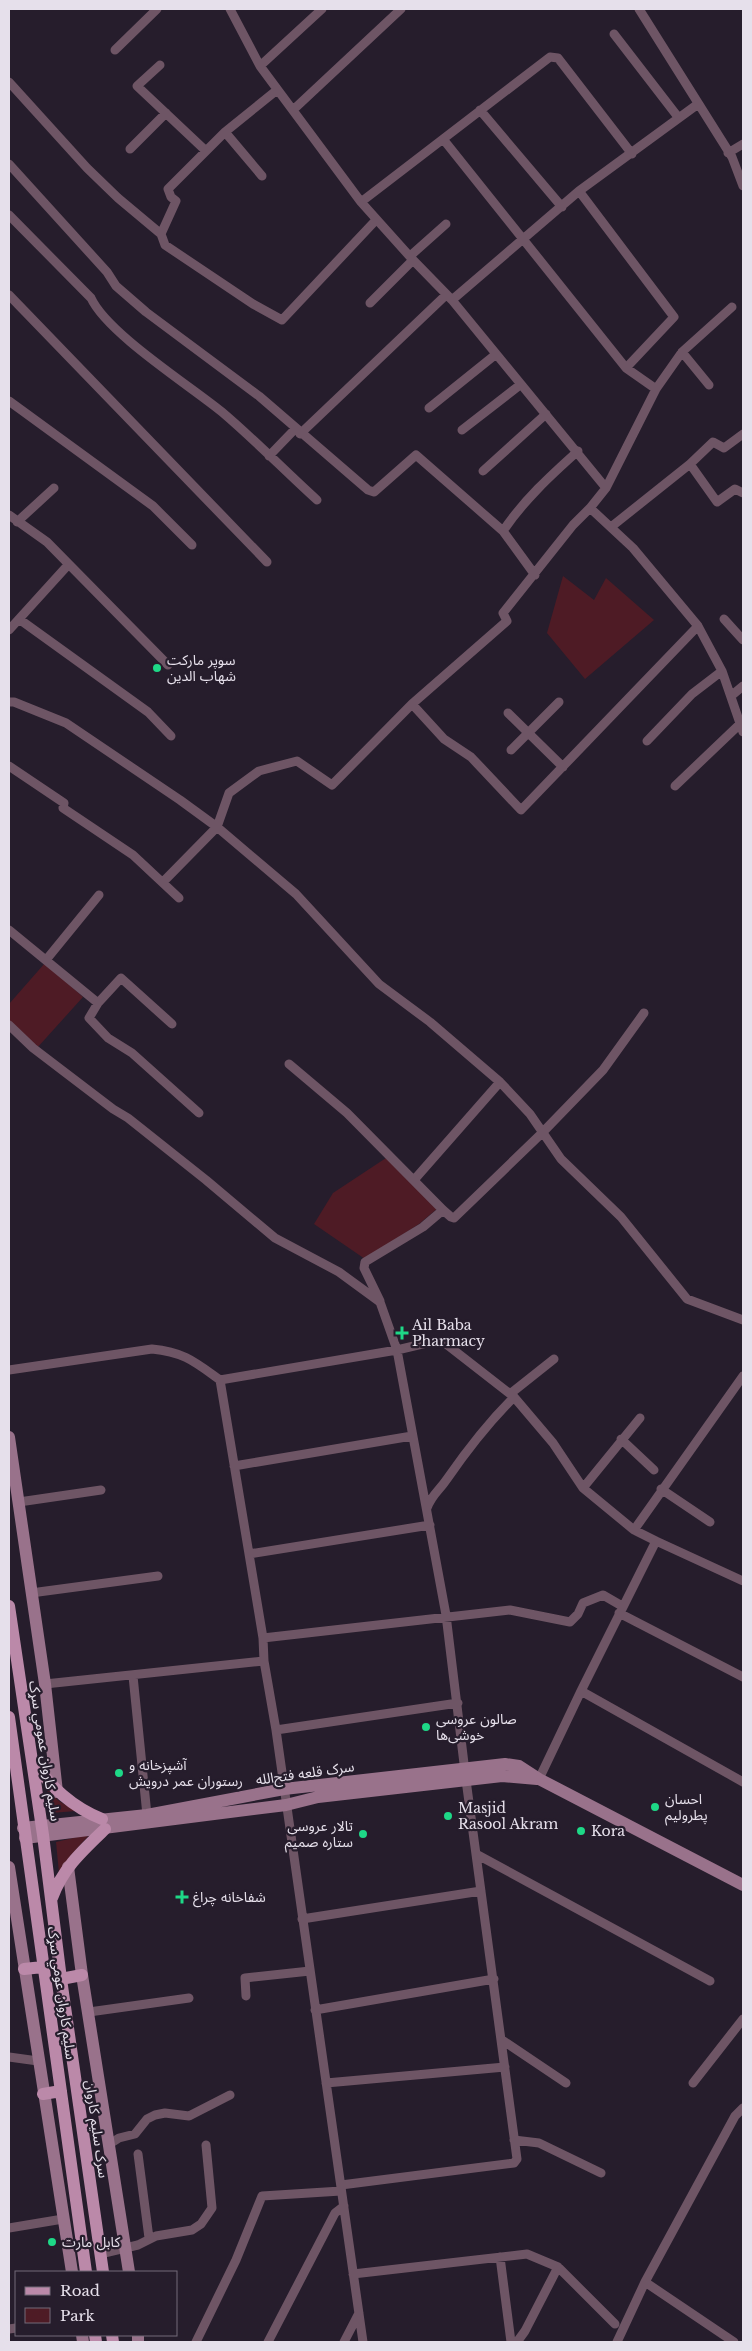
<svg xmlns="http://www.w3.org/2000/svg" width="752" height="2351" font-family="'Libre Baskerville','Noto Sans Arabic',serif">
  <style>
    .green { fill: #4e1b25 }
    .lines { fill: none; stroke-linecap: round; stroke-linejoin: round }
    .street { stroke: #6e5565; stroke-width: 9 }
    .secondary { stroke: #99728b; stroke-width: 12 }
    .primary { stroke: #bb89a9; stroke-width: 12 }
    .poi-dot { fill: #1ed887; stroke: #261d2c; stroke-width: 2 }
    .labels { text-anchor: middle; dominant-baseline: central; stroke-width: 4.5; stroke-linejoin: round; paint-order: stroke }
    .poi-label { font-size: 14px; fill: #e6e0eb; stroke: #261d2c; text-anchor: start }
    .street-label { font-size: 14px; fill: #e6e0eb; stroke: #261d2c }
  </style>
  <rect width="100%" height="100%" fill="#261d2c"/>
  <path class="green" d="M563 576 594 600 606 578 654 620 585 679 547 633Z
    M45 963 83 997 37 1048 9 1023V1004Z
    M386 1158 439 1207 419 1224 365 1259 314 1224 333 1193Z
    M47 1789 59 1801 76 1811 51 1813Z
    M90 1834 71 1855 59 1873 56 1842Z"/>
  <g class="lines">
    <path class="street" d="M230 9 260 66 361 202 413 260 452 300 606 488
      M639 9 732 157 743 186
      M614 34 678 117
      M115 50 157 9
      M160 65 137 86 206 151
      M260 66 322 9
      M9 82 87 168 118 198 161 234 165 245 253 304 282 320 376 220
      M293 110 401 9
      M480 110 562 207
      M225 132 262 176
      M443 139 626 368 656 389
      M130 149 166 113
      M728 153 743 144
      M9 164 107 272 116 286 146 312 259 396 368 490 374 492 416 455 503 531 535 575
      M579 191 674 317 626 368
      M361 202 550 57 558 58 632 154
      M9 215 91 298C107 333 189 385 222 412 255 440 285 471 317 500
      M161 234 176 201 171 197 168 189 225 132 277 90
      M410 256 446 224
      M9 295 267 562
      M452 300 579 191 698 104
      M370 303 413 260
      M732 307 682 352 656 389 606 488 590 508 633 548 698 626 722 671 743 732
      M682 352 709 385
      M9 401 153 506 192 545
      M429 408 495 355
      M462 430 520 385
      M300 434 446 295
      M269 456 296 428
      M690 464 717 502 735 489 743 493
      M483 471 546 414
      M9 515 47 542 168 665
      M17 522 54 488
      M611 527 690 464 713 442 724 448 743 434
      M503 531C524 500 550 476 578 451
      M19 619 148 712 171 736
      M724 619 743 640
      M9 630 68 565
      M731 696 743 686
      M9 702H14L66 723 180 800 217 827 296 894 379 984 430 1022 500 1082 530 1114 561 1159 621 1217 687 1299 743 1320
      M412 704 444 739 471 757 521 810 698 626
      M508 713 563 767
      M647 741 692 694 722 671
      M511 750 559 702
      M9 766 64 803 63 808 133 855 179 898
      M675 786 741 723
      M163 882 217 827 229 793 259 771 297 761 332 785 412 704 507 621 503 613 573 525 590 508
      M9 930 98 1003 89 1018 108 1038 132 1053 199 1113
      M46 960 99 895
      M98 1003 121 978 172 1024
      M9 1025 33 1048 113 1109 128 1118 206 1180 275 1238 339 1272 380 1302 397 1350 446 1615 466 1780 517 2159 514 2163 341 2185
      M289 1064 347 1113 443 1210 451 1217 454 1218 542 1133 603 1070 644 1013
      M414 1180 500 1082
      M380 1301 364 1268 365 1262 423 1227 443 1210
      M9 1370 152 1349C184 1352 195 1362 220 1380L397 1350 435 1341 446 1344 514 1397 553 1443 583 1488 634 1530
      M220 1380 263 1638 264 1661 276 1730 363 2342
      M510 1394 554 1359
      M621 1439 654 1470
      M234 1466 412 1436
      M583 1488 640 1418
      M661 1489 710 1522
      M19 1502 101 1490
      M427 1508C432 1494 439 1491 447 1479 467 1450 489 1422 514 1397
      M656 1541 634 1530 743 1376
      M249 1554 430 1525
      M31 1593 158 1576
      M619 1613 743 1677
      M263 1638 510 1610 570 1622 578 1614 583 1603 603 1595 622 1606
      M133 1676 147 1815
      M45 1684 264 1661
      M581 1691 743 1782
      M276 1730 458 1703
      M539 1779 581 1691 656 1541 743 1581
      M476 1854 710 1981
      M302 1919 481 1891
      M246 1996 245 1978 310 1971
      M315 2010 494 1979
      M89 2012 189 1998
      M502 2040 566 2083
      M9 2057 38 2061
      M326 2083 505 2067
      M693 2083 743 2019
      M514 2140 539 2143 601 2173
      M108 2145 119 2138 135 2134 147 2119 155 2115 165 2113 189 2116 230 2095
      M138 2154 149 2238
      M9 2228 63 2219
      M100 2254 138 2245 156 2236 192 2230 201 2224 212 2208 206 2145
      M500 2257 511 2342
      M353 2274 527 2254 558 2267 615 2324
      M645 2282 734 2342
      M9 2329 16 2328
      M196 2342 236 2260 262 2196 341 2191
      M268 2342 335 2213 344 2206
      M344 2342 359 2313
      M517 2342 525 2331 558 2267
      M617 2342 645 2282 735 2116 743 2108"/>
    <path class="secondary" d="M9 1437 45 1684 57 1792
      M23 1828 147 1815 284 1789 505 1764 519 1766 539 1779 743 1885
      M25 1838 286 1805 318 1797 502 1776 537 1779
      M9 1867 72 2272
      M68 1867 82 1975 129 2272
      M82 2335 83 2342
      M138 2335V2342"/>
    <path class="primary" d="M9 1606 43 1835 61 1979 103 2272
      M9 1717 86 2272
      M32 1761C51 1787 72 1807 102 1819
      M52 1898C63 1868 82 1851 105 1829
      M24 1969 43 1967
      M61 1979 82 1975
      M43 2094 61 2091
      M95 2335 96 2342
      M112 2335 113 2342"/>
  </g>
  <g class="poi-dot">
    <circle cx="157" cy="668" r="5"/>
    <path d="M399.5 1325.5h5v5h5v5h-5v5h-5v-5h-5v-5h5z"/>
    <circle cx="426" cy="1727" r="5"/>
    <circle cx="119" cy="1773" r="5"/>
    <circle cx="655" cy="1807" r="5"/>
    <circle cx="448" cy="1816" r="5"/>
    <circle cx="581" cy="1831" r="5"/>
    <circle cx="363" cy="1834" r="5"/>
    <path d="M179.5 1889.5h5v5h5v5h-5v5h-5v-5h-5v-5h5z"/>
    <circle cx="52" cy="2242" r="5"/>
  </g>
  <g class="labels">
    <g class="poi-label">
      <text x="167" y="660">سوپر مارکت<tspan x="167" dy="16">شهاب الدین</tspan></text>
      <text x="412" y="1325">Ail Baba<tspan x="412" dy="16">Pharmacy</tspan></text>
      <text x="436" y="1719">صالون عروسی<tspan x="436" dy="16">خوشی‌ها</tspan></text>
      <text x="129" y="1765">آشپزخانه و<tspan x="129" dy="16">رستوران عمر درویش</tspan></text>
      <text x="665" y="1799">احسان<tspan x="665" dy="16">پطرولیم</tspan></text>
      <text x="458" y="1808">Masjid<tspan x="458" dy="16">Rasool Akram</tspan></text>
      <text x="353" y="1826" text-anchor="end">تالار عروسی<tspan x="353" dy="16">ستاره صمیم</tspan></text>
      <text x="591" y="1831">Kora</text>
      <text x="193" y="1897">شفاخانه چراغ</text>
      <text x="62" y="2242">کابل مارت</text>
    </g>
    <g class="street-label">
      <text transform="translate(45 1751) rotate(81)">سلیم کاروان عمومي سړک</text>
      <text transform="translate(305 1773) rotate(-8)">سرک قلعه فتح‌الله</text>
      <text transform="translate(62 1993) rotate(82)">سلیم کاروان عومي سړک</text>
      <text transform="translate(97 2129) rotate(82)">سرک سلیم کاروان</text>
    </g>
  </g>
  <rect width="752" height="2351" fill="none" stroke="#e6e0eb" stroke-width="20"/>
  <rect x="15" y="2271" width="162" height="65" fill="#261d2c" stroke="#736b78"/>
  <rect x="25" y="2287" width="25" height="8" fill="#bb89a9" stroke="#736b78"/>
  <text x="60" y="2296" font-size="15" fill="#e6e0eb">Road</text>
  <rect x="25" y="2308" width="25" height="15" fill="#4e1b25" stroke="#736b78"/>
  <text x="60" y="2321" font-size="15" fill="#e6e0eb">Park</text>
</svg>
